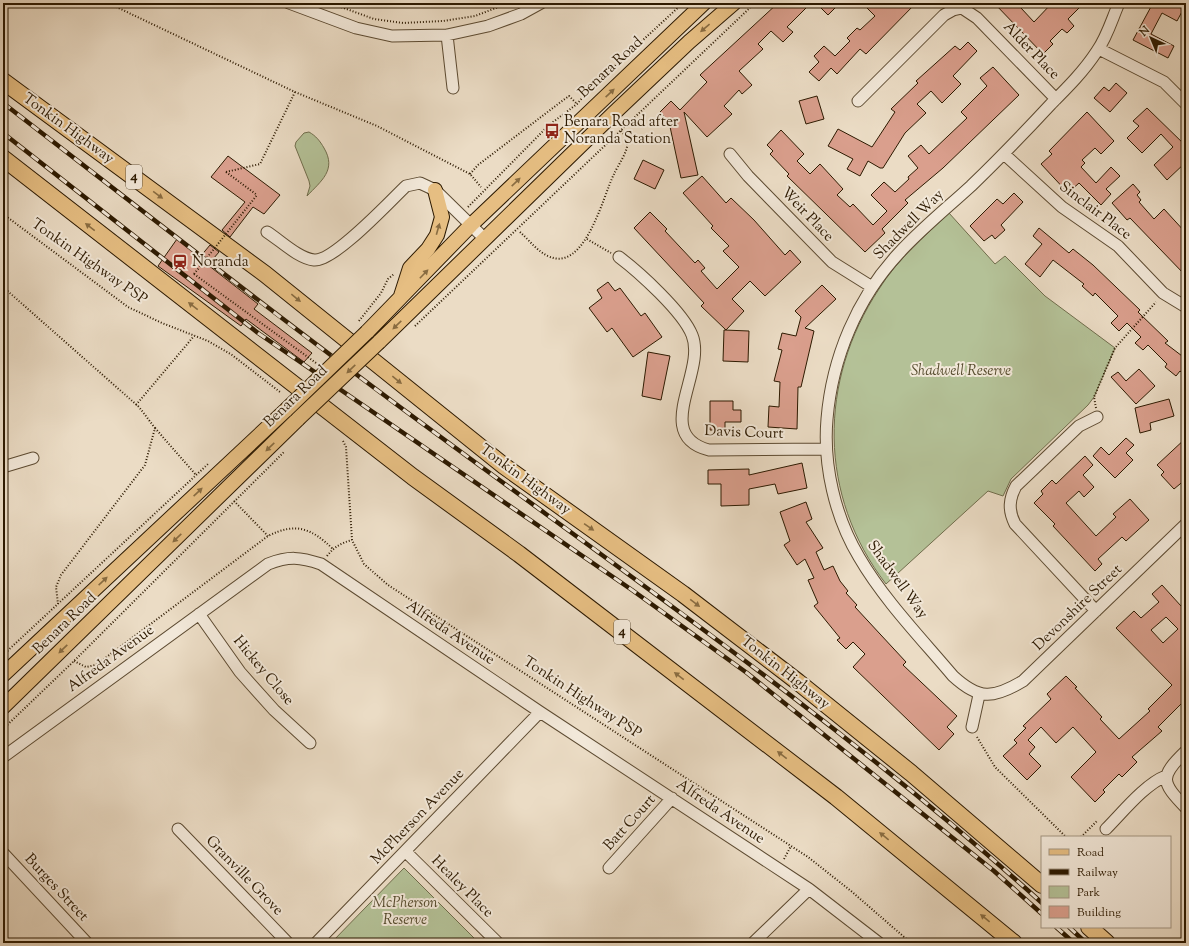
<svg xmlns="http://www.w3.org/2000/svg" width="1189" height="946" font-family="'Sorts Mill Goudy',serif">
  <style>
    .green { fill: #b4c197; stroke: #706d4c }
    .building { fill: #da9f8d; stroke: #2c1900; fill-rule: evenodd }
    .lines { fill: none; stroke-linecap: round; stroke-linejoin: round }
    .minor-casing { stroke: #5c4a31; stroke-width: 13 }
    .major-casing { stroke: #2c1900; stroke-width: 16 }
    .highway-casing { stroke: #2c1900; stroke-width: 18 }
    .path { stroke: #2c1900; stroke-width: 2; stroke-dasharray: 1 2; stroke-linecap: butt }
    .minor { stroke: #f2e8d9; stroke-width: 11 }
    .major { stroke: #e6be82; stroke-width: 14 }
    .highway { stroke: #e6be82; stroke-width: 16 }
    .rail-casing { stroke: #2c1900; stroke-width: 4.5 }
    .rail { stroke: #f2e8d9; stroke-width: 3; stroke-dasharray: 9; stroke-linecap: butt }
    .major-bridge-casing { stroke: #2c1900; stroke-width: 16; stroke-linecap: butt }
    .path-bridge { stroke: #2c1900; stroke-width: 2; stroke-dasharray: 1 2; stroke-linecap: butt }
    .major-bridge { stroke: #e6be82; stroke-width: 14 }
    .oneway { fill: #896c41 }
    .labels { text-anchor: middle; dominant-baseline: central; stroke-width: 4; stroke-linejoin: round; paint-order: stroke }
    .shield { fill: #f2e8d9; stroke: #675741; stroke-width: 1 }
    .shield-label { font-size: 14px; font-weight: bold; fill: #2c1900 }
    .street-label { font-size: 15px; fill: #2c1900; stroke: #f2e8d9 }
    .poi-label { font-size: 15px; fill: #2c1900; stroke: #f2e8d9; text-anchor: start }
    .park-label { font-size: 15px; font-style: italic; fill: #554b2d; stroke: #f2e8d9 }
  </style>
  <rect width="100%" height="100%" fill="#ebdcc5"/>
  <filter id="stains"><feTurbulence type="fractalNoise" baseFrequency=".005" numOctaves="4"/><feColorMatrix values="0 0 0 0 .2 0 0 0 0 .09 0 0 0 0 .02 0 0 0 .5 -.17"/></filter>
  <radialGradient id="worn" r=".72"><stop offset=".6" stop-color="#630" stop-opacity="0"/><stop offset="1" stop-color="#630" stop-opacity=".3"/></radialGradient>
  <path class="green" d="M309 132C316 136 320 141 324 148 337 170 321 181 307 196L310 186 309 181 295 146 296 142 304 133Z
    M949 213 995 264 1005 256 1045 296 1115 348 1094 397 1088 405 1011 479 1003 496 988 491 886 584C818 496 818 381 879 289 897 260 924 237 949 213Z
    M404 868 479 943H331Z"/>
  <path class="building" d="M778 3H811L787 27 793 32 783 42 771 31 758 44 763 49 739 71 752 85 742 94 739 90 724 106 732 114 707 137 684 112 698 175 681 178 669 122 660 112 671 101 680 110 707 82 700 75Z
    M816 3H840L828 15Z
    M873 3H916L866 54 860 49 837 74 831 68 819 81 809 72 819 62 814 56 824 46 835 56 850 41 847 38 857 28 860 30 875 16 867 8Z
    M994 3H1026L1021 8 1034 22 1052 3H1084L1068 19 1074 26 1067 33 1062 29 1050 41 1053 44 1043 54Z
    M1153 3H1179L1185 6 1177 21 1162 13 1151 34 1174 46 1168 58 1133 40Z
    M968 42 977 51 953 76 961 84 942 103 931 91 917 104 926 113 905 133 883 168H880L868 161 860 176 847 169 853 159 828 146 838 129 872 147 895 112 891 109 918 83 916 81 955 46 960 50Z
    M993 67 1019 95 943 168 905 200 908 203 882 229 885 233 865 252 787 176 789 174 770 154 773 151 767 145 781 130 804 154 797 161 810 174 820 164 843 189 837 195 850 207 853 204 873 225 887 211 871 195 884 182 895 192 909 179 908 177 918 168 908 156 921 145 929 154 967 118 961 112 987 86 980 78Z
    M1116 83 1127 93 1110 112 1094 98 1104 87 1109 91Z
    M817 96 824 119 806 124 799 101Z
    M1147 108 1186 146V162L1167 180 1154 165 1173 147 1161 134 1142 153 1127 138 1139 126 1133 121Z
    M1087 112 1114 141 1101 154 1095 148 1082 160 1085 163 1081 167 1096 183 1111 167 1120 176 1106 189 1111 194 1101 205 1079 183 1068 193 1041 164 1052 154 1049 151Z
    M228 156 280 195 264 214 253 207 230 237 222 230 245 202 211 177Z
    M643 160 664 170 655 189 634 179Z
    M702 176 726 203 731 198 754 220 785 255 790 250 801 262 765 296 750 281 732 299 744 311 726 330 701 306 704 303 634 228 650 212 667 229 665 231 695 263 698 260 705 268 701 271 717 289 739 267 723 251 729 246 711 228 713 226 683 193Z
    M1133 184 1140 192 1137 195 1141 200 1139 202 1154 219 1164 209 1186 233V276L1130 218 1127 220 1112 203Z
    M1014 193 1023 202 1001 225 1005 230 995 239 992 235 984 241 970 226 997 199 1003 204Z
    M1039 228 1069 253 1073 249 1093 265 1140 310 1138 312 1168 341 1165 343 1186 359V376L1180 371 1176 376 1165 367 1167 364 1148 345 1143 350 1135 343 1141 337 1127 323 1119 331 1111 323 1118 316 1095 293 1093 296 1082 286 1084 284 1053 260 1040 277 1025 264 1042 244 1033 236Z
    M177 239 200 257 210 245 219 252 208 265 258 304 254 309 312 353 304 362 246 319 241 326 158 266Z
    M608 282 615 291 620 288 641 316 645 313 662 337 633 357 612 328 607 332 589 308 602 298 597 290Z
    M822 285 836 299 805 328 814 331 801 387H798L797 429 768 427 769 406 779 407 780 382 774 381 782 350 778 349 782 333 796 336 801 317 795 311Z
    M724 330 749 331 748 362 723 361Z
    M648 352 670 356 661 400 642 396Z
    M1139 369 1155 386 1136 404 1111 377 1118 372 1126 381Z
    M1169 399 1174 416 1150 423 1151 430 1140 433 1135 408Z
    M710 401H733V410H741V422H725V430H710Z
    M1126 438 1134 445 1126 453 1133 460 1115 478 1093 456 1101 447 1109 455Z
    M1186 438V479L1174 489 1161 475 1164 472 1157 465Z
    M1085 456 1093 465 1083 475 1094 487 1084 497 1079 491 1066 503 1096 536 1116 517 1113 514 1130 499 1149 520 1126 541 1122 537 1098 559 1102 564 1095 571 1053 526 1055 524 1034 503 1043 494 1041 491 1052 480 1056 484Z
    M802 463 807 488 778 494 775 484 749 489V505L721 506V484H708V470L749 469V475Z
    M806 502 812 519 806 522 823 548 816 552 824 570 833 566 840 581 848 591 846 593 857 605 855 607 906 662 903 665 957 716 947 727 954 734 939 750 853 667 865 654 853 642 846 649 837 640 840 638 814 606 818 603 808 580 814 578 805 559 797 565 784 545 790 541 780 512Z
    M1162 585 1181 606 1186 601V699L1158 727 1162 731 1132 757 1137 762 1122 777 1119 774 1103 790 1105 792 1095 802 1071 777 1096 752 1073 727 1056 743 1041 727 1028 740 1035 747 1029 754 1041 766 1027 780 1003 756 1017 743 1014 740 1026 728 1023 726 1051 699 1047 694 1066 676 1077 687 1075 688 1102 717 1100 719 1119 739 1150 711 1148 709 1172 685 1116 628 1134 611 1141 618 1159 602 1152 594ZM1166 617 1178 629 1163 643 1151 630Z"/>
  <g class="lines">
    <defs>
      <path id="minor" d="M289 3 356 28 392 36 447 35 488 26 521 14 541 3
        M1119 3C1112 19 1107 37 1097 51 1084 71 1068 87 1051 104 1025 132 999 159 971 186 947 208 921 229 899 253 857 298 832 358 827 419 823 465 835 517 859 557 884 600 921 638 953 676 979 700 993 699 1023 681L1186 524
        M447 35 453 88
        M1099 49 1164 82 1186 104
        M858 101 944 15 953 10 962 8 977 18 1056 99
        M730 154 748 176 832 262 872 287
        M1004 154 1062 207 1118 246 1163 293 1186 307
        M267 232C281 241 298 258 314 260 334 262 390 201 406 186L420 183 435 190 485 239
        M619 257C639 272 683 312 692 335 707 372 651 435 709 450L826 449
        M3 467 33 458
        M1096 611 1015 524C1008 510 1009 499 1016 486L1079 426 1097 417
        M199 614 240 672 274 710 310 743
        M972 727 979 695
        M1186 751C1159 777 1161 782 1186 808
        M3 757 268 564C289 556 300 557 321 564L540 712 809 889 879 943
        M178 829 288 943
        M1106 829C1122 813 1145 784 1166 776
        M406 852 498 943
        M3 853 87 943
        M609 868 672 798
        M316 943 540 712
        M753 943 809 889"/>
      <path id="major" d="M401 296 410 268 428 249 437 235 442 217 435 190
        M367 332 471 225 704 3
        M379 342 614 113 689 42 734 3
        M3 675 286 410
        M3 707 298 419"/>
      <path id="highway" d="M3 81 265 274 504 466 683 594 798 682 911 773 1042 885
        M3 158 413 477 519 554 836 797 1014 943
        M1089 927 1107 943"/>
    </defs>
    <use href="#minor" class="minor-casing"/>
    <use href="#major" class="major-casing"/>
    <use href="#highway" class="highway-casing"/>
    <path class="path" d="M108 3 295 92 377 126 470 174 481 187
      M330 3 374 19 403 23 443 21 475 16 509 3
      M226 172 260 164 295 92
      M226 172 257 195
      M470 174 478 165 562 101 569 96 577 104
      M468 207 549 125 577 104 589 90 683 3
      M3 214 128 307 162 323 208 341 232 355 280 392
      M520 232C529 240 537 251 548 256 585 274 603 196 614 174 618 165 630 149 627 140 626 136 623 133 620 130
      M587 239 611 253
      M194 274 316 363
      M3 287 139 407 155 428 145 465 61 575 56 587 58 604
      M359 321 381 293 388 279 394 274
      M415 326 755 3
      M136 405 194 336
      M1096 408 1094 397 1115 348 1156 302
      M155 428 196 475
      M343 441 346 447 352 540 364 564 388 585 808 857 851 891 911 943
      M234 501 268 536
      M327 556C334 547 341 543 352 540
      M3 655 208 464
      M74 661 86 667 96 665 268 536C296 522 311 528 333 549
      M3 729 74 661 284 452
      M977 737 995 767 1066 837
      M1081 837 1097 821
      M784 859 791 846"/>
    <use href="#minor" class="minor"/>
    <use href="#major" class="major"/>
    <use href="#highway" class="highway"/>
    <defs>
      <path id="rail" d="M3 103C147 214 290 327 438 435 643 586 853 732 1042 903
        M3 133 258 333 632 590 747 673 994 871 1042 914
        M1056 927 1074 943
        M1069 927 1086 943"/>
    </defs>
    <use href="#rail" class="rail-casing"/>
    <use href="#rail" class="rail"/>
    <defs>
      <path id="major-bridge" d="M286 410 367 332
        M298 419 379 342"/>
    </defs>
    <use href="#major-bridge" class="major-bridge-casing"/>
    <path class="path-bridge" d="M194 274 257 195"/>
    <use href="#major-bridge" class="major-bridge"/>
  </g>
  <defs><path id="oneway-solid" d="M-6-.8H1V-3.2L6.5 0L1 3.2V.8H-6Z"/></defs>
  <g class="oneway">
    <use href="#oneway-solid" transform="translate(705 28) rotate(140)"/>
    <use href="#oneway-solid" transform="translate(610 93) rotate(-43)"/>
    <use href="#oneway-solid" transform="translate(516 182) rotate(-44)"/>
    <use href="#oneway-solid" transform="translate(158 195) rotate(36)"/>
    <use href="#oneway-solid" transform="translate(90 227) rotate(-142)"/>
    <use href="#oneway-solid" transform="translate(438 229) rotate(-74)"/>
    <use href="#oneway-solid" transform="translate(424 274) rotate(-46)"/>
    <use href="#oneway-solid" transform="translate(296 298) rotate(39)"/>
    <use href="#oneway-solid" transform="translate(193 306) rotate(-142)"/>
    <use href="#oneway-solid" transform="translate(397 325) rotate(136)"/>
    <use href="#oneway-solid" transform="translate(351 369) rotate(136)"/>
    <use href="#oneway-solid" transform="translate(397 380) rotate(39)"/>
    <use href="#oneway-solid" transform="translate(270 447) rotate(136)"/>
    <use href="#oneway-solid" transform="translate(198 492) rotate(-43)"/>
    <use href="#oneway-solid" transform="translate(589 527) rotate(35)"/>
    <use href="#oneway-solid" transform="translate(177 538) rotate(136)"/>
    <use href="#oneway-solid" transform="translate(103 581) rotate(-43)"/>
    <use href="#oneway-solid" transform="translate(695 603) rotate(37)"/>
    <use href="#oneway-solid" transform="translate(63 649) rotate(136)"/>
    <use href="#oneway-solid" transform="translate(679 676) rotate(-143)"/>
    <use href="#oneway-solid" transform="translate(782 755) rotate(-142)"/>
    <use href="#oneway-solid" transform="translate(884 836) rotate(-141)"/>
    <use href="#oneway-solid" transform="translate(985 918) rotate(-141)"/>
  </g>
  <defs>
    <symbol id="bus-bare" viewBox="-9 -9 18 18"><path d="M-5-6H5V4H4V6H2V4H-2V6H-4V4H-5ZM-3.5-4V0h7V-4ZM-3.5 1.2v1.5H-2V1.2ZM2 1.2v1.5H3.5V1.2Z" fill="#8f2418" stroke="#f2e8d9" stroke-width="2.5" paint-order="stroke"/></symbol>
    <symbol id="station-bare" viewBox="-9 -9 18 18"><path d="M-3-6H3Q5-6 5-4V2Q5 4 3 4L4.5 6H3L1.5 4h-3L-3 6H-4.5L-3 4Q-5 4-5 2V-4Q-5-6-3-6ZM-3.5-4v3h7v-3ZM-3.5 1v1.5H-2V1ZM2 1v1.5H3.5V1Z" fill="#8f2418" stroke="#f2e8d9" stroke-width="2.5" paint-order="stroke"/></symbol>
  </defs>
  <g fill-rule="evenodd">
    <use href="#bus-bare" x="541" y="120" width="22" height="22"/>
    <use href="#station-bare" x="169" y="251" width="22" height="22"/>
  </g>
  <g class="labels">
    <g class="shield">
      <rect x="126" y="165" width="16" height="24" rx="3"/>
      <rect x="614" y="620" width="16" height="24" rx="3"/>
    </g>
    <g class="shield-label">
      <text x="134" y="177">4</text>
      <text x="622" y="632">4</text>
    </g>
    <g class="street-label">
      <text transform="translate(1031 51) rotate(46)">Alder Place</text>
      <text transform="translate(611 68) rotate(-43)">Benara Road</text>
      <text transform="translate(68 129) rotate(36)">Tonkin Highway</text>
      <text transform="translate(1095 211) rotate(37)">Sinclair Place</text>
      <text transform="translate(807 215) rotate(46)">Weir Place</text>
      <text transform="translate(909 225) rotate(-45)">Shadwell Way</text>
      <text transform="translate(89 262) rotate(35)">Tonkin Highway PSP</text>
      <text transform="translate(296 397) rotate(-44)">Benara Road</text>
      <text transform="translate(744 433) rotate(2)">Davis Court</text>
      <text transform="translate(525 480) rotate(36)">Tonkin Highway</text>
      <text transform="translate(897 580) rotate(54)">Shadwell Way</text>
      <text transform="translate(1078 608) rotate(-44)">Devonshire Street</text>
      <text transform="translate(65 624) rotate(-44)">Benara Road</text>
      <text transform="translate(450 633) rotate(34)">Alfreda Avenue</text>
      <text transform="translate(111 659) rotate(-36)">Alfreda Avenue</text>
      <text transform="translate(263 671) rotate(50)">Hickey Close</text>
      <text transform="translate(785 673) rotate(38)">Tonkin Highway</text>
      <text transform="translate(582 698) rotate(33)">Tonkin Highway PSP</text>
      <text transform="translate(720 812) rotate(34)">Alfreda Avenue</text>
      <text transform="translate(418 817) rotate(-46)">McPherson Avenue</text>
      <text transform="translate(630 823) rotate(-48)">Batt Court</text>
      <text transform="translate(244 876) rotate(46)">Granville Grove</text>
      <text transform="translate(462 887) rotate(45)">Healey Place</text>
      <text transform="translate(56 888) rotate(47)">Burges Street</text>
    </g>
    <g class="poi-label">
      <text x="564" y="122">Benara Road after<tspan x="564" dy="17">Noranda Station</tspan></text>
      <text x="192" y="262">Noranda</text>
    </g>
    <g class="park-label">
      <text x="961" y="371">Shadwell Reserve</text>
      <text x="405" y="903">McPherson<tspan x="405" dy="17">Reserve</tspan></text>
    </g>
  </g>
  <rect width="1189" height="946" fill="none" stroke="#ebdcc5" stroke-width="16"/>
  <rect x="4" y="4" width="1181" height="938" fill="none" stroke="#2c1900" stroke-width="2"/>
  <rect x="8" y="8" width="1173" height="930" fill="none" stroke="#2c1900"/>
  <rect x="1041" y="836" width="130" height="92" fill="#f2e8d9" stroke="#a39582"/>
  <rect x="1049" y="849" width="20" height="6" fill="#e6be82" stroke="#a39582"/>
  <text x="1077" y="856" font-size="12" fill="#2c1900">Road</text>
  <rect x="1049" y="869" width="20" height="6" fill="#2c1900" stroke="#a39582"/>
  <text x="1077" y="876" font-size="12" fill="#2c1900">Railway</text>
  <rect x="1049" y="886" width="20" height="12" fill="#b4c197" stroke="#a39582"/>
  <text x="1077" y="896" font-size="12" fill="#2c1900">Park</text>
  <rect x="1049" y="906" width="20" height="12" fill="#da9f8d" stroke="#a39582"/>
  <text x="1077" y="916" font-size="12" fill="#2c1900">Building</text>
  <g transform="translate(1151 38) rotate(316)" stroke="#f2e8d9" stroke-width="3" paint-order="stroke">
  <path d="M0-3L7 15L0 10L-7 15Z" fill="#2c1900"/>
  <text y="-6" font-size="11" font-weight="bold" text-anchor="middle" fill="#2c1900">N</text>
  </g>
  <rect width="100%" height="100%" filter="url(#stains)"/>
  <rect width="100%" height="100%" fill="url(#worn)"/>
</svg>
